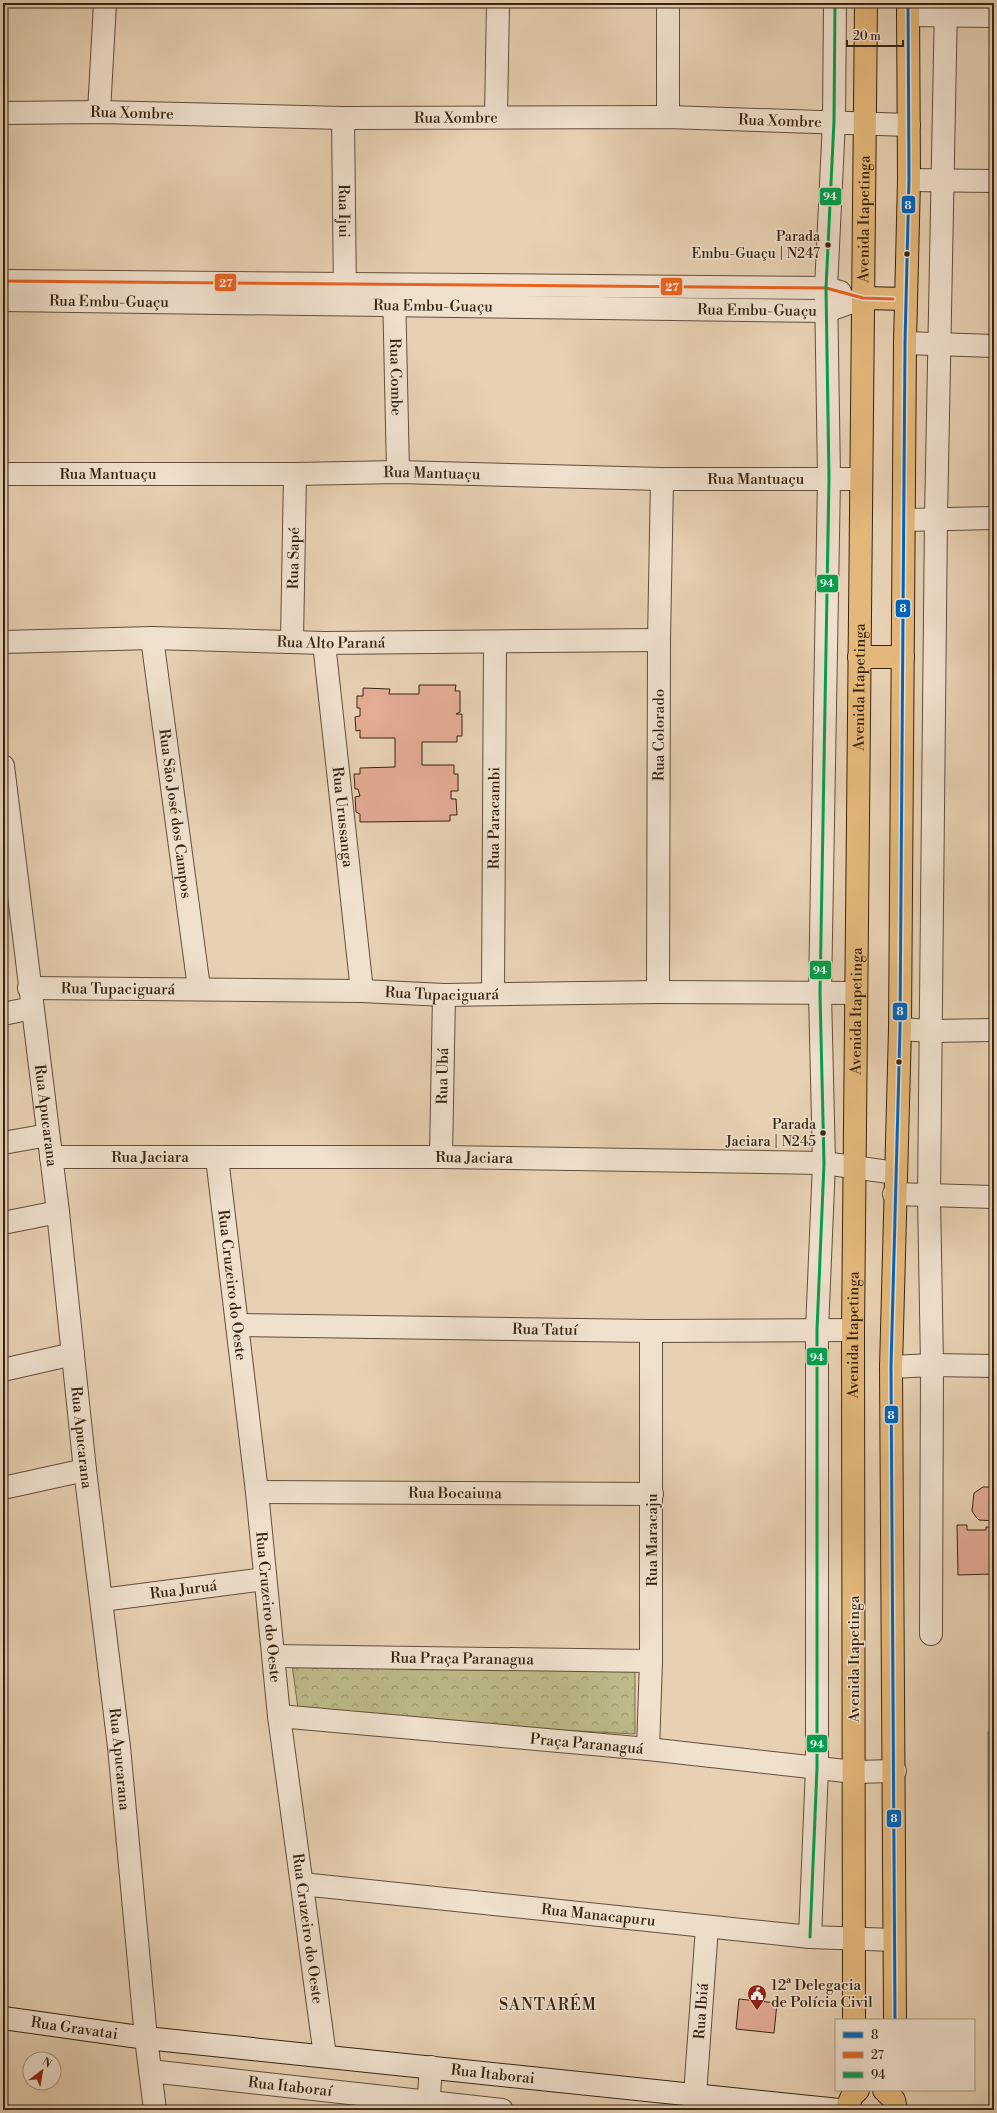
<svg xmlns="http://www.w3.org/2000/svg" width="997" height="2113" font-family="'Libre Bodoni',serif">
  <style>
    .park { fill: url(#park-crowns); stroke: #796e4d }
    .water { fill: url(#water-ripples); stroke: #707c72 }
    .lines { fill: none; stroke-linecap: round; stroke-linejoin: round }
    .shore { stroke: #666d62; stroke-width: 1 }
    .building { fill: #e4ab95; stroke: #352412 }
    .street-casing { stroke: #624f3a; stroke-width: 24 }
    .secondary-casing { stroke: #352412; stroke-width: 24 }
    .primary-casing { stroke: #352412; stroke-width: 24 }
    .street { stroke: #f0e1ce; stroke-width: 22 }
    .secondary { stroke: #f0e1ce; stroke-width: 22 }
    .primary { stroke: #e4b87a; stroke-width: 22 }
    .bus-1-casing { stroke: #f0e1ce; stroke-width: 6 }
    .bus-2-casing { stroke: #f0e1ce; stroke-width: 6 }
    .bus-3-casing { stroke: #f0e1ce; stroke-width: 6 }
    .bus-1 { stroke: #0065bd; stroke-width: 3 }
    .bus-2 { stroke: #e96221; stroke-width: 3 }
    .bus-3 { stroke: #03a04e; stroke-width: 3 }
    .bus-dot { fill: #352412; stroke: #f0e1ce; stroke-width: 1.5 }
    .labels { text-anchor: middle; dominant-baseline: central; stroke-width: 3; stroke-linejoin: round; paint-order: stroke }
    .bus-label { font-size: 14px; fill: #352412; stroke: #f0e1ce; text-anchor: end }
    .street-label { font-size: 15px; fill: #352412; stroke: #f0e1ce }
    .poi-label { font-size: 15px; fill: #352412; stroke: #f0e1ce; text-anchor: start }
    .neighbourhood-label { font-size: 16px; letter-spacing: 1px; fill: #352412; stroke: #f0e1ce }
    .line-badge { stroke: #f0e1ce; stroke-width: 1.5 }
    .badge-label { font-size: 11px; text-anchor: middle; font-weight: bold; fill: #fff }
  </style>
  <defs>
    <pattern id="park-crowns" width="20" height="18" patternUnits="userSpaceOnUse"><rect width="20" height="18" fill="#bdb988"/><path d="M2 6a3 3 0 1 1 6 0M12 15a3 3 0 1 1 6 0" fill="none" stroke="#9a966e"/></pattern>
    <pattern id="water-ripples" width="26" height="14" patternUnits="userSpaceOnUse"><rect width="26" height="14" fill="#98b6b2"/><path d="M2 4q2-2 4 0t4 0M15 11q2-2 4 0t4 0" fill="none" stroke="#7d948f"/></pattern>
  </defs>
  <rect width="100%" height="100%" fill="#e8d1b3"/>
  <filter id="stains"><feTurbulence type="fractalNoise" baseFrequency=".005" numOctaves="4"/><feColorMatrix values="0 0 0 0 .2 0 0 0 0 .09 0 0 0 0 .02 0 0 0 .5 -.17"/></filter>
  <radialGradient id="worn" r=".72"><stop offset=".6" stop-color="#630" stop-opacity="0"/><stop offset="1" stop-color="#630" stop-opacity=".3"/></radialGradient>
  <path class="park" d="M635 1662V1734L299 1716 292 1664Z"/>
  <path class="water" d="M994 1725V2110H989L988 1732Z"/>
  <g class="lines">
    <path class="shore" d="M993 2110 992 1734 994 1732"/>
  </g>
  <path class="building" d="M419 685H456L455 691H460V712L456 714H462V736H457V742H422V765H454V774H458V791H451V799H456L457 815H450V821L360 822V814L356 812 355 797 360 796 358 789H355L354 774H360V768L395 767V738H360V730L356 731 355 717 360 716V708H357V696H363V688L390 689 389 694H419Z
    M983 1487H994V1521L979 1520 976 1517 972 1511 974 1493Z
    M957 1525H967V1530H986V1527H994V1574L958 1575Z
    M739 1999 777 2003 774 2033 736 2029Z"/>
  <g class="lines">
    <defs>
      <g id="street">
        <path d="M908 15 994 16"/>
        <path d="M99 112 105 3"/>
        <path id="s1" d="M3 113 99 112 343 118 668 117 909 125"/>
        <path d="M496 116 498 3"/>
        <path d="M668 117V3"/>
        <path id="s2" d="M343 118 345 296"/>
        <path d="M909 180 994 181"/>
        <path d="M3 281 826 288 840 292"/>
        <path id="s3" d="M394 290 398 472"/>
        <path id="s4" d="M3 300 827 311 863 298"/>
        <path d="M905 343 994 346"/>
        <path id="s5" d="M3 474H295L398 472 662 479H861"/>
        <path d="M904 520 994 518"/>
        <path id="s6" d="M152 638 199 988"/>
        <path id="s7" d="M292 641 295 474"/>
        <path id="s8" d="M3 642 152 638 324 643 659 640"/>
        <path id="s9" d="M324 643 362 991"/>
        <path id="s10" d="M3 766 58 1212 85 1470 119 1747 146 2038 155 2110"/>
        <path id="s11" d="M29 988 362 991 444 995 658 992 855 993"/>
        <path id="s12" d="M658 992 659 640 662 479"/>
        <path id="s13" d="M493 994 495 642"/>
        <path d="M3 1014 32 1008"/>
        <path d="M900 1029 932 1031 994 1030"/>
        <path d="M3 1143 48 1135"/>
        <path id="s14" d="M51 1157H441L824 1163 896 1173"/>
        <path id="s15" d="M441 1157 444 995"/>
        <path id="s16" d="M217 1158 257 1492 279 1716 325 2056"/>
        <path d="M894 1194 994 1197"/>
        <path d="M3 1223 58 1212"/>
        <path id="s17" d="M237 1325 651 1331 853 1330"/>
        <path d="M891 1367 932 1365 994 1366"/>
        <path d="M3 1370 73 1354"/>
        <path d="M3 1488 85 1470"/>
        <path id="s18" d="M257 1492 652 1494"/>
        <path id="s19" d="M102 1600 265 1579"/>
        <path d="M931 1634 932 1365 929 1196 936 518 946 3"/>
        <path id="s20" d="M274 1656 651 1661"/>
        <path id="s21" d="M279 1716 648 1749 854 1772 895 1771"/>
        <path d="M648 1749 651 1661V1331"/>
        <path id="s22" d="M302 1884 810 1937 894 1940"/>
        <path d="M810 1937 817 1768V1330L824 1163 820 993 829 478 826 288 834 121 835 3"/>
        <path id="s23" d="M150 2071 502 2110"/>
        <path id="s24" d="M695 2095 707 1927"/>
        <path d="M428 2110 431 2067"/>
      </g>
      <g id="secondary">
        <path id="s25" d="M3 2018 146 2038 839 2110"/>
      </g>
      <g id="primary">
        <path d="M863 298 906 299"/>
        <path d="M859 657H903"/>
        <path id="s26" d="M854 2020 853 1330 866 3"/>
        <path d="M895 2020 891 1367 900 1029 905 343 909 180 908 3"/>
        <path d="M884 2090 894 2100 896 2110"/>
        <path d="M846 2110 852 2096 858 2090"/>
      </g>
    </defs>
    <use href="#street" class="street-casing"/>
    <use href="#secondary" class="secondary-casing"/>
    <use href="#primary" class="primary-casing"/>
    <use href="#street" class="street"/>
    <use href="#secondary" class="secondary"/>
    <use href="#primary" class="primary"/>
    <defs>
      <path id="bus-1" d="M895 2020 891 1367 900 1029 905 343 909 180 908 3"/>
      <path id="bus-2" d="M3 281 826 288 863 298 893 299"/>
      <path id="bus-3" d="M810 1937 817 1768V1330L824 1163 820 993 829 478 826 288 834 121 835 3"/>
    </defs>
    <use href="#bus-1" class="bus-1-casing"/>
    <use href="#bus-2" class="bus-2-casing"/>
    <use href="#bus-3" class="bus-3-casing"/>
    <use href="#bus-1" class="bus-1"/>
    <use href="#bus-2" class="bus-2"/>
    <use href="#bus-3" class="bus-3"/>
  </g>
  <defs>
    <symbol id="civic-pin" viewBox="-11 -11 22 30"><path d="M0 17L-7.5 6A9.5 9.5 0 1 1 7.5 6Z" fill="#8f2418" stroke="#f0e1ce"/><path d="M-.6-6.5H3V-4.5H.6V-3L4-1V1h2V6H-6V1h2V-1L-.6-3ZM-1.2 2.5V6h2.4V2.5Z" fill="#fff"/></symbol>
  </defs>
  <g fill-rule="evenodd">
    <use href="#civic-pin" x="746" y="1983" width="22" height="30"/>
  </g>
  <g class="bus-dot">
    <circle cx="828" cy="245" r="3.5"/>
    <circle cx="907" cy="254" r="3.5"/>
    <circle cx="899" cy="1062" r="3.5"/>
    <circle cx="823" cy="1133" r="3.5"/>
  </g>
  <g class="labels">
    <g class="bus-label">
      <text x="820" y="237">Parada<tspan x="820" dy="17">Embu-Guaçu | N247</tspan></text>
      <text x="816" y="1125">Parada<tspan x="816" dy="17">Jaciara | N245</tspan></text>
    </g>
    <g class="street-label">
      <text stroke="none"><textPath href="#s1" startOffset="129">Rua Xombre</textPath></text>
      <text stroke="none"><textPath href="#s1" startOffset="453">Rua Xombre</textPath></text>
      <text stroke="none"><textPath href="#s1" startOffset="777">Rua Xombre</textPath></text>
      <text stroke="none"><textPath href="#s2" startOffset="93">Rua Ijui</textPath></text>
      <text stroke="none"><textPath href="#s26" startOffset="1801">Avenida Itapetinga</textPath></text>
      <text stroke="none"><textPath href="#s4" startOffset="106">Rua Embu-Guaçu</textPath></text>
      <text stroke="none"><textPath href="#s4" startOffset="430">Rua Embu-Guaçu</textPath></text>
      <text stroke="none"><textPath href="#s4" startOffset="754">Rua Embu-Guaçu</textPath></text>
      <text stroke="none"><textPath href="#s3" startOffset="87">Rua Combe</textPath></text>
      <text stroke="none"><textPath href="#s5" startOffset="429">Rua Mantuaçu</textPath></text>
      <text stroke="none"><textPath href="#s5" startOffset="105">Rua Mantuaçu</textPath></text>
      <text stroke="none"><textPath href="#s5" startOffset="753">Rua Mantuaçu</textPath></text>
      <text stroke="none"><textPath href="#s7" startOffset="83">Rua Sapé</textPath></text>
      <text stroke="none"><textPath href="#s8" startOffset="328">Rua Alto Paraná</textPath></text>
      <text stroke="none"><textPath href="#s26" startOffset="1333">Avenida Itapetinga</textPath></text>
      <text stroke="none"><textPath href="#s12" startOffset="257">Rua Colorado</textPath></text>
      <text stroke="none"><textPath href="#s6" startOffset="177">Rua São José dos Campos</textPath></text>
      <text stroke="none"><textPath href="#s9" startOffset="175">Rua Urussanga</textPath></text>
      <text stroke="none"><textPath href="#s13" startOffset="176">Rua Paracambi</textPath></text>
      <text stroke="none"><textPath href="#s11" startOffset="89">Rua Tupaciguará</textPath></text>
      <text stroke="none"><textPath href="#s11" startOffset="413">Rua Tupaciguará</textPath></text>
      <text stroke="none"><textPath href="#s26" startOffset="1009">Avenida Itapetinga</textPath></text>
      <text stroke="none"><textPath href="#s15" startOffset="81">Rua Ubá</textPath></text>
      <text stroke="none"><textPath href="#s10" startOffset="352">Rua Apucarana</textPath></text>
      <text stroke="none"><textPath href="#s14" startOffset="99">Rua Jaciara</textPath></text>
      <text stroke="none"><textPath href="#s14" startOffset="423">Rua Jaciara</textPath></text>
      <text stroke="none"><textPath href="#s16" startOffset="128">Rua Cruzeiro do Oeste</textPath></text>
      <text stroke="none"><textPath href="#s17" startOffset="308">Rua Tatuí</textPath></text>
      <text stroke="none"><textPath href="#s26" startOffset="685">Avenida Itapetinga</textPath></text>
      <text stroke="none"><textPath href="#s10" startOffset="676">Rua Apucarana</textPath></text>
      <text stroke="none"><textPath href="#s18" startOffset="198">Rua Bocaiuna</textPath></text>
      <text transform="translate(652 1540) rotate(-90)">Rua Maracaju</text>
      <text stroke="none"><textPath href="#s19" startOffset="82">Rua Juruá</textPath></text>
      <text stroke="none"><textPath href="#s16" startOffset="452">Rua Cruzeiro do Oeste</textPath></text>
      <text stroke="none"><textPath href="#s20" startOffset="188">Rua Praça Paranagua</textPath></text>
      <text transform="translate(854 1659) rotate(-90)">Avenida Itapetinga</text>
      <text stroke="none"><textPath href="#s21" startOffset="309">Praça Paranaguá</textPath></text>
      <text stroke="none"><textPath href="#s10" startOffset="1000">Rua Apucarana</textPath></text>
      <text stroke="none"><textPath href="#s22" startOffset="298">Rua Manacapuru</textPath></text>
      <text stroke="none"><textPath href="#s16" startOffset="776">Rua Cruzeiro do Oeste</textPath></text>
      <text stroke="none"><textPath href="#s24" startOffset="84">Rua Ibiá</textPath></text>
      <text stroke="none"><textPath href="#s25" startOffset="72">Rua Gravatai</textPath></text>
      <text stroke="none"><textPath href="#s25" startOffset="493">Rua Itaborai</textPath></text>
      <text stroke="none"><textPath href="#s23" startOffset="141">Rua Itaboraí</textPath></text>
    </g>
    <g class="poi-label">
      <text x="771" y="1985">12ª Delegacia<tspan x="771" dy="17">de Polícia Civil</tspan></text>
    </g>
    <g class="neighbourhood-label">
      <text x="548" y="2005">SANTARÉM</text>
    </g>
  </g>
  <g class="line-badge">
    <rect x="819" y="187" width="23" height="19" rx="4" fill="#03a04e"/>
    <rect x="901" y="195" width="15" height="19" rx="4" fill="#0065bd"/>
    <rect x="214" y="273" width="23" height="19" rx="4" fill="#e96221"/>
    <rect x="660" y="277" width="23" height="19" rx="4" fill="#e96221"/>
    <rect x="816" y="574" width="23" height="19" rx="4" fill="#03a04e"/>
    <rect x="895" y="599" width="16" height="19" rx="4" fill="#0065bd"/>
    <rect x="809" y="960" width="23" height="20" rx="4" fill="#03a04e"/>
    <rect x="892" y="1002" width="16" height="19" rx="4" fill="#0065bd"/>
    <rect x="806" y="1347" width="22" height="19" rx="4" fill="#03a04e"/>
    <rect x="884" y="1405" width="15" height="19" rx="4" fill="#0065bd"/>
    <rect x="806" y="1734" width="22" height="19" rx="4" fill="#03a04e"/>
    <rect x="886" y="1809" width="16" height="19" rx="4" fill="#0065bd"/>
  </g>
  <g class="badge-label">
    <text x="830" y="200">94</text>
    <text x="908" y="209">8</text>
    <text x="226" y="287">27</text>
    <text x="672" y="291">27</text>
    <text x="827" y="587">94</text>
    <text x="903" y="612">8</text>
    <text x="820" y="974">94</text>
    <text x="900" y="1015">8</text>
    <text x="817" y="1361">94</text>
    <text x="891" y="1419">8</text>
    <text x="817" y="1748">94</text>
    <text x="894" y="1822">8</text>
  </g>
  <rect width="997" height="2113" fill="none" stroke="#e8d1b3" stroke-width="16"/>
  <rect x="4" y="4" width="989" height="2105" fill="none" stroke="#352412" stroke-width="2"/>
  <rect x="8" y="8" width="981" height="2097" fill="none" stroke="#352412"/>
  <rect x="835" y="2019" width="140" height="72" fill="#f0e1ce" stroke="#a59583"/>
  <rect x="843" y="2032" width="20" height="6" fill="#0065bd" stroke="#a59583"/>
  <text x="871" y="2039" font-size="12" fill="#352412">8</text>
  <rect x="843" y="2052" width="20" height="6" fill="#e96221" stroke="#a59583"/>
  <text x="871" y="2059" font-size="12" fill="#352412">27</text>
  <rect x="843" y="2072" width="20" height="6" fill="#03a04e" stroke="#a59583"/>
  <text x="871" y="2079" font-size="12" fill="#352412">94</text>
  <g transform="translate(42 2071) rotate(31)"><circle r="19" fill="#f0e1ce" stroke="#a59583"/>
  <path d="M0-3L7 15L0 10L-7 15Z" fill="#8f2418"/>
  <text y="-6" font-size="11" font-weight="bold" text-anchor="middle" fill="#352412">N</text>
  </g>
  <path d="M847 40v6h56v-6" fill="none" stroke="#352412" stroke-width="2"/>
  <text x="853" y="40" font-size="12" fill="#352412" stroke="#f0e1ce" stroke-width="3" paint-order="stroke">20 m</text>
  <rect width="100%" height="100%" filter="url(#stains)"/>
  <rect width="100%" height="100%" fill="url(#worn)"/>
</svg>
